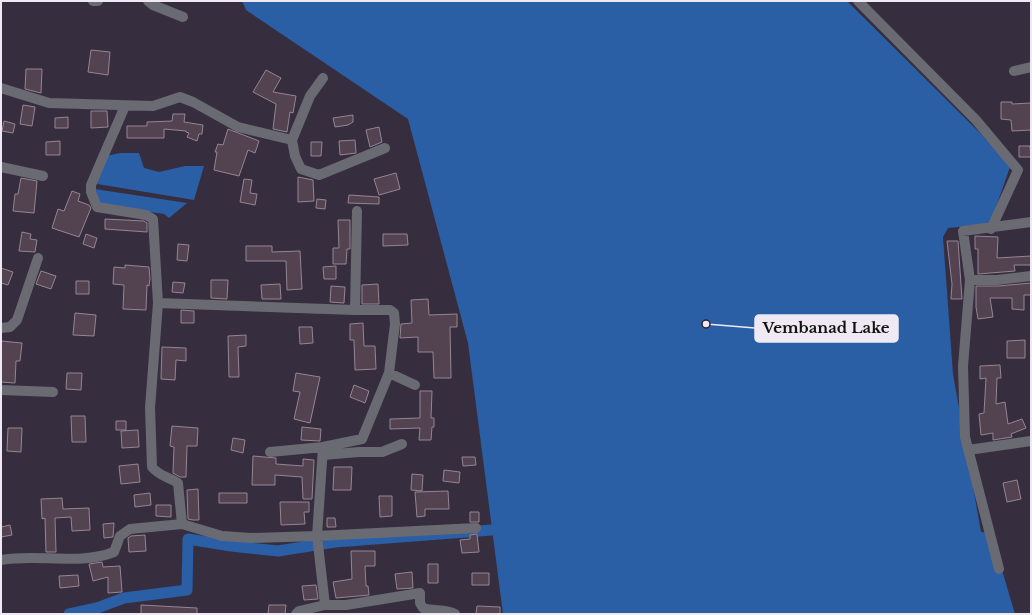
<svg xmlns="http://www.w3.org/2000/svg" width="1032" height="615" font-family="'Libre Baskerville',serif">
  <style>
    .water { fill: #2a5ea5 }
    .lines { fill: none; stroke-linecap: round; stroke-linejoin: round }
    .canal { stroke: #2a5ea5; stroke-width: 11 }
    .building { fill: #534350; stroke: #968493 }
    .minor { stroke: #6a6a73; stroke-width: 10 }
    .leader { fill: none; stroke: #eee9f3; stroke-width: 1.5 }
    .callout-dot { fill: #eee9f3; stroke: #2c2433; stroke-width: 1.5 }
    .callout { fill: #eee9f3; stroke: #eee9f3; stroke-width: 1.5 }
    .callout-label { font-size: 15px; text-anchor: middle; font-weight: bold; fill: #111 }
  </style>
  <rect width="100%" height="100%" fill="#362e3e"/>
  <path class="water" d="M242 1H847L980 133 1010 167 990 224 948 228 943 237 953 374 981 532 991 533 1015 614H503L468 343 408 119 246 10Z
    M120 153H139L144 168 159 172 185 166H204L194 200 97 184 106 156Z
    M95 189 187 203 169 218 164 214 100 205Z"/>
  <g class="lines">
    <path class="canal" d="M69 614 97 608 124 598 187 590 188 539 231 546 278 551 335 542 492 530"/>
  </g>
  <path class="building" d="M91 50 110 52 108 75 88 72Z
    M26 69H42L41 93 25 89Z
    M266 70 281 78 273 92 296 96 293 113 290 112 287 132 273 129 276 104 253 92Z
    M1001 102H1012V104L1031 103V130L1012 131 1011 120 1001 119Z
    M23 105 35 107 32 126 20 124Z
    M91 111H107L108 127 91 128Z
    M173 114H185L184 122 203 125 202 134H199L197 141 187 137 189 133 186 132V131L164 129V138H127V126H147V122L172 121Z
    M353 115V122L348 125 335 127 333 118Z
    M68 117V128H55V118Z
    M4 121 15 124 13 133 2 131Z
    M379 127 382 142 370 147 366 130Z
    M228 129 259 141 255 153 248 150 239 176 214 170 217 152H215L218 144 223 145Z
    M355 140 356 153 340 155 339 141Z
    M60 141V155H46V142Z
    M311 142H322L321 156H311Z
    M1019 146H1030L1031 157H1019Z
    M396 173 400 189 379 195 374 179Z
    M298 177 313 180 314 201 298 202Z
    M21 178 37 181 34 213 13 211 15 194H18Z
    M244 179 252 180 250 193 257 194 255 205 240 202Z
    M72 191 80 194 78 201 89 205 91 208 79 237 52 228 58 209 64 211Z
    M349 195 379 197V204L348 203Z
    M317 199 326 200 325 209 316 208Z
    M105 219 144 221 147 223V232L105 229Z
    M338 220H350V249H347L346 264H333V248H339Z
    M22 232 31 234 30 239 37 240 35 252 19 251Z
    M86 234 97 238 94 248 83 244Z
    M383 234H407L408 245 383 246Z
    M975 236 998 237 997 258 1031 256V265H1014L1015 271 978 274V249H975Z
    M947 241H958L962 299H951L952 284Z
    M178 244 189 245 187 261 177 260Z
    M246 246H272V252L300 251 302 289 287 290 286 261H246Z
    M125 265 149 267 150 279 149 286 147 285 146 310 123 309 124 285 113 284 114 267 125 268Z
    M336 266V279H324L323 267Z
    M1 268 13 272 8 285 1 283Z
    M41 271 56 276 51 289 36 284Z
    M211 280H228L227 299 211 298Z
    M76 281H89V294H76Z
    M173 282 185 283 183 293 172 292Z
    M1031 283V295H1024V310L1012 309V298H990L993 317 978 319 976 307V286H998Z
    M280 284 281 299H262L261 285Z
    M378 284 379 304H362V285Z
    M331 286 345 287 344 303 330 302Z
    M428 299 429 315 457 314V327H450L451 378H434L433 352H418V337L400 338 401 324 412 323 411 300Z
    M181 310 194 311V323H181Z
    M75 313 96 315 94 336 73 335Z
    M363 323 364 346H375L376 369 355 370 354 340H350V324Z
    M299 327H312L313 343 300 344Z
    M246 335V346L238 347 239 377H229L228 336Z
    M1025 340V358H1007V341Z
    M1 341 22 343 20 361H16L15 383 1 382Z
    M162 347 186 348V361L176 360 175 380 161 379Z
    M1000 365 1001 378H997L996 404 1005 402 1008 424 1022 419 1026 428 1011 434 1012 437 993 440V433L981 435 979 414 984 413 986 378 980 379V366Z
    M67 373H82L81 390 66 389Z
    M296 373 320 377 310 423 294 419 300 392 293 391Z
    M354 385 369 391 365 403 350 397Z
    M420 391H432L431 418H434V427H432L431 440H419L420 428 390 429V419L420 418Z
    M71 416H85L86 442H72Z
    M116 421H126V430H116Z
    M172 426 198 428 197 446H187L186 477H180L173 473 174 447 170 446Z
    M302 427 321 429 320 441 301 440Z
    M8 428H22L21 452 7 451Z
    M138 430 139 447 122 448 121 431Z
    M233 438 245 440 243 453 231 450Z
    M253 456 276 458V464L303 466V459L314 460 312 499H303L302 477 275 475V485H252Z
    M462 457H475L476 465 463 466Z
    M138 464 140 482 121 484 119 466Z
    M334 467H352L351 490H333Z
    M444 470 460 472 459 483 443 481Z
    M412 474 423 475 422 491 411 490Z
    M1017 480 1021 499 1007 502 1003 483Z
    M198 489 199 520H193L188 519 187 490Z
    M448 491 449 509H425V516L417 517 415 492Z
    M150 493 151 505 135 507 134 495Z
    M219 493H247V503H219Z
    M379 496H392V516L380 517Z
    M62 498 63 509 89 508 90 530 72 531 71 517 55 518 56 552H46L45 518 42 519 41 499Z
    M280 502H309V512H304L305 524 281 525Z
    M156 505H171V517L156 516Z
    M470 512H479V522H470Z
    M327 518H335L336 527H327Z
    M114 523 113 537 104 538 103 524Z
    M10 525 12 535 1 537V527Z
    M477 534 479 552 462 553 460 540 470 539V535Z
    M145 535 146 551 129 552 128 538 131 536Z
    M351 551H375V566H365L366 586H368L369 595 336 598 333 582 352 579Z
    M102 562 103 567 120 566 122 592 108 593V577L93 581 89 564Z
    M428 564H438V583H428Z
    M412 572 413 588 397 589 395 574Z
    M472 573H489V585H472Z
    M78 575 79 586 60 588 59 576Z
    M316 585 318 599 304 600 302 586Z
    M141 605 197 608V614H141Z
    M269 605H286L285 614H268Z
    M477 606 500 607V614H476Z"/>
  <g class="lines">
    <path class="minor" d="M93 1H98
      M148 1 153 5 183 17
      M858 1 976 120 1018 170 991 229
      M1014 71 1031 67
      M1 88 49 103 153 106 180 97 193 102 238 127 292 140 310 96 323 78
      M125 106 91 185V192L97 207 146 215 153 219 158 303 150 408 152 467C160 477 168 476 178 483L182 524 222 536 251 538 317 536 325 605 299 611 296 614
      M292 140 295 156 301 169 319 175 385 148
      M1 167 43 176
      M357 211 355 310H390L394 313 395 324 389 373 362 439 323 447 317 536 476 528
      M1031 222 963 231 970 280H997L1031 276
      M970 280 963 366 965 437 999 569
      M158 303 355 310
      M1 328 10 327 17 320 38 258
      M389 373 415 385
      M1 390 53 392
      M968 450 1031 441
      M270 452 323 447
      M323 455 359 452H382L402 444
      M1 560C38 553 79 566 114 552L120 536 130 529 182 524
      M325 605H346L420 593V603L423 608C434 612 445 608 455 614"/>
  </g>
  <path class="leader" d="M706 324L755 328"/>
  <circle class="callout-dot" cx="706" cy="324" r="4"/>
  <rect class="callout" x="755" y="315" width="143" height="27" rx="4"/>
  <g class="callout-label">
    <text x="826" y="333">Vembanad Lake</text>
  </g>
  <rect width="1032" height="615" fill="none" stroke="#eee9f3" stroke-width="4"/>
</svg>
